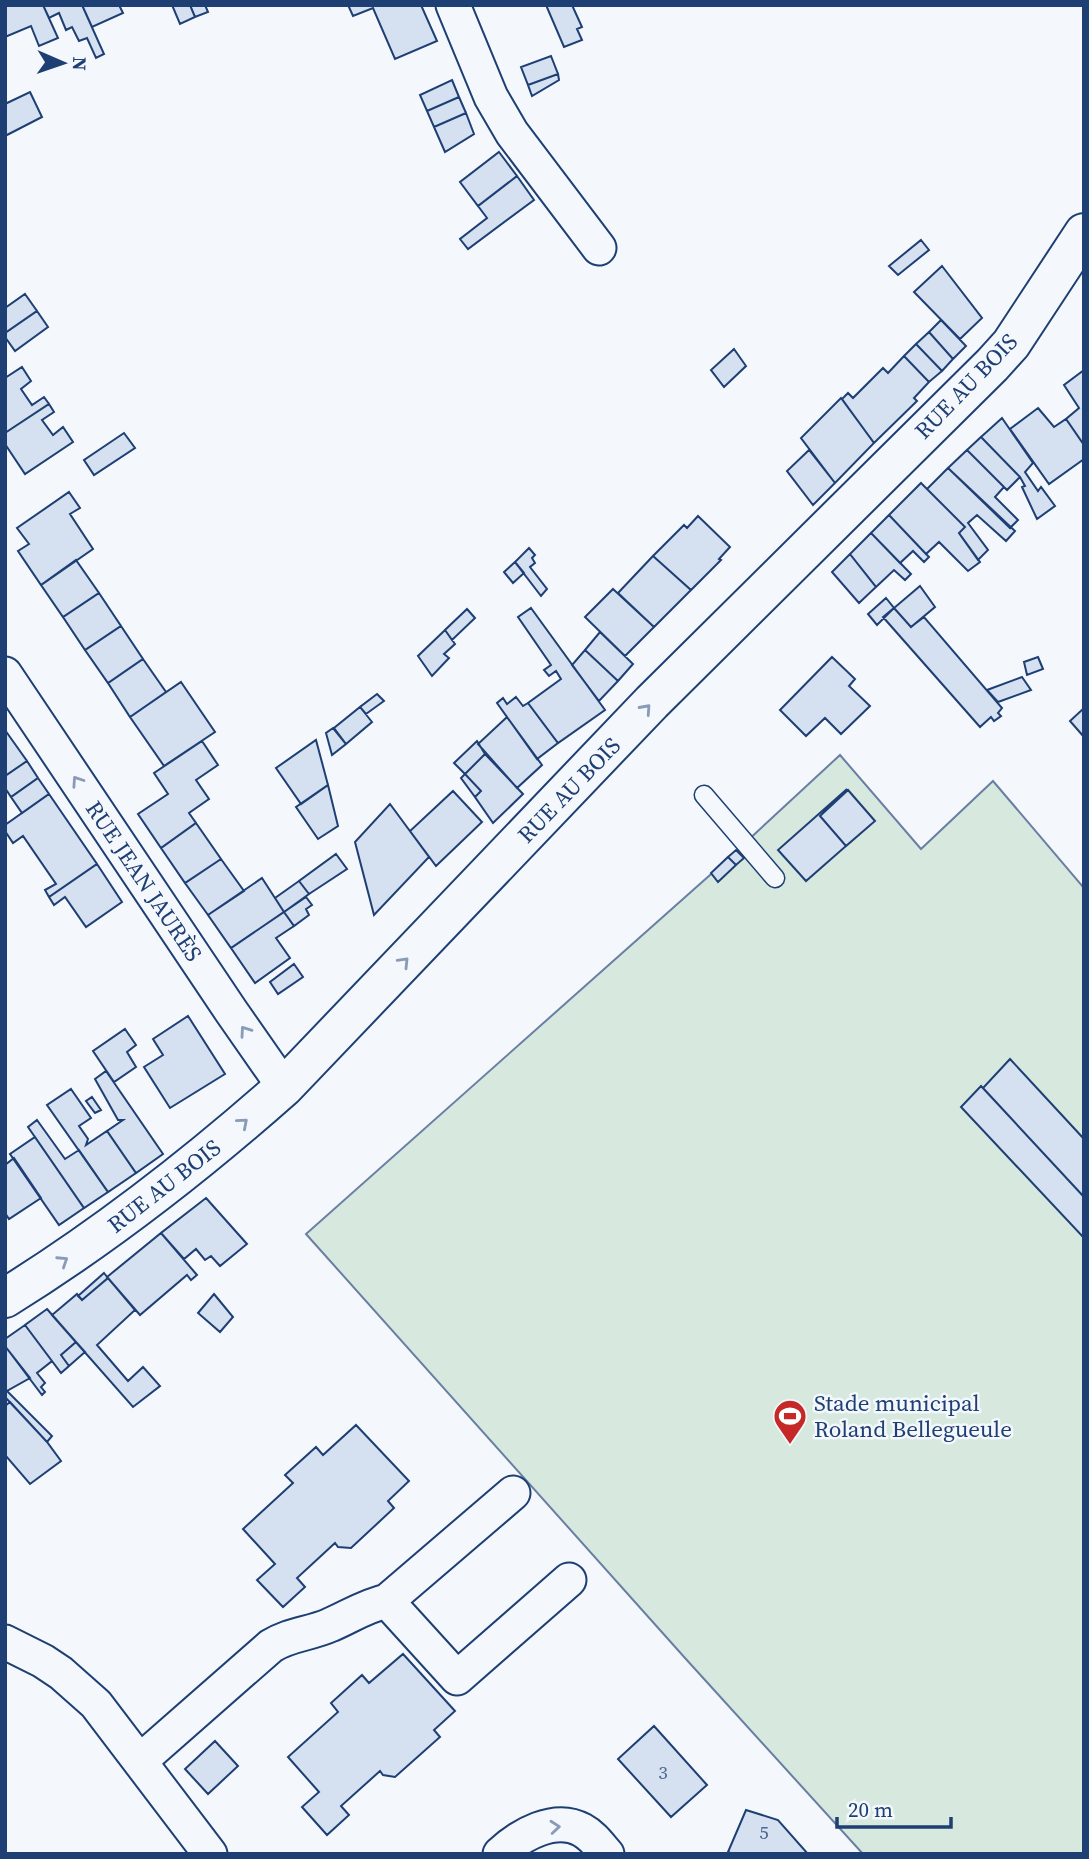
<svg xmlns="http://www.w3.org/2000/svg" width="1089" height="1859" font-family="'Source Serif 4',serif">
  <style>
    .green { fill: #d7e8df; stroke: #687fa3; stroke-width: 2 }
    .building { fill: #d5e0f0; stroke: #1d3f73; stroke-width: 2 }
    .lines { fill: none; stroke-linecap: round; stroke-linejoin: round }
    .service-casing { stroke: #1d3f73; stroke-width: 21 }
    .minor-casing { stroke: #1d3f73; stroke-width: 37 }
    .secondary-casing { stroke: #1d3f73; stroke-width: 42 }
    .service { stroke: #f4f7fb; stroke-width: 18 }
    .minor { stroke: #f4f7fb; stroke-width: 33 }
    .secondary { stroke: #f4f7fb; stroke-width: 38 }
    .oneway { stroke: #889bb7 }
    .labels { text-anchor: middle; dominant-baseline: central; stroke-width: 5; stroke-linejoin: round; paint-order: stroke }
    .number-label { font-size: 19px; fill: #4b6792 }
    .street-label { font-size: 23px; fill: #1d3f73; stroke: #f4f7fb }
    .poi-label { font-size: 23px; fill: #1d3f73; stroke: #f4f7fb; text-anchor: start }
  </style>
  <rect width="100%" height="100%" fill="#f4f7fb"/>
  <path class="green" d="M840 755 921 849 993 781 1084 888V1854H863L685 1658 306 1234 719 867Z"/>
  <path class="building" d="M5 5H43L58 38 39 46 31 26 5 37Z
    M43 5H82L104 54 96 58 87 38 79 41 72 27 66 30 59 13 49 18Z
    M82 5H119L123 13 92 27Z
    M172 5H190L195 17 180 24Z
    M190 5H205L208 12 195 17Z
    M348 5H421L437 41 395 59 373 8 353 16Z
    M546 5H572L582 27 577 29 582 40 564 47Z
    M551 56 558 74 528 85 521 67Z
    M558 74 559 80 532 96 528 85Z
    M452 80 459 97 427 111 420 95Z
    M30 92 42 117 5 136V104Z
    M459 97 466 113 434 127 427 111Z
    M466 113 474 134 445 152 434 127Z
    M499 152 517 176 478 206 460 182Z
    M517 176 534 200 468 249 460 239 487 218 478 206Z
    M921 240 929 250 898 275 889 266Z
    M942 266 982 318 960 339 914 292Z
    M25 294 37 311 5 333V308Z
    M37 311 48 327 15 351 5 337V333Z
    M941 320 966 346 953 359 929 332Z
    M929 332 953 359 942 371 916 344Z
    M916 344 942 371 929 382 904 356Z
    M734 349 746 366 724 387 711 370Z
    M904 356 929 382 914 398 917 401 874 443 842 399 848 393 853 398 883 368 888 373Z
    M22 367 31 381 21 389 32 405 44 397 49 404 5 433V378Z
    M1084 370V445L1066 419 1079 408 1064 385Z
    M841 398 874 443 835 483 801 438Z
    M49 404 54 412 42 420 53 435 63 427 73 442 25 474 5 444V433Z
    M1038 408 1054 427 1066 419 1084 445V459L1049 484 1010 429Z
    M1002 418 1033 463 1025 472 1038 491 1041 487 1055 506 1037 519 1022 487 1025 486 1020 477 981 437Z
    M124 433 135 448 94 475 84 460Z
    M981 437 1020 477 1007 490 967 450Z
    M809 450 835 483 813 505 787 471Z
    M967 450 1004 487 995 497 1018 520 1010 528 948 468Z
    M948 468 1015 531 1006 541 977 515 968 523 988 550 978 560 959 533 965 527 927 489Z
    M921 483 965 527 959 533 980 562 968 571 939 542 926 554 889 515Z
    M69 492 80 508 70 514 93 549 41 585 18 551 29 544 17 528Z
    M889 515 929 557 924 562 913 551 900 563 871 533Z
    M698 516 730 547 719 559 721 560 691 590 653 556 684 525 687 528Z
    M871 533 911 574 905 580 894 570 876 587 850 554Z
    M529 548 535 555 532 558 535 563 530 567 547 589 541 596 515 562Z
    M850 554 876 587 859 603 832 572Z
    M653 556 691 590 654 627 618 593Z
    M76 560 99 593 63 617 41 585Z
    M515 562 524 573 513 583 504 572Z
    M920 586 935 607 911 627 894 608Z
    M613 589 654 627 625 656 585 617Z
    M99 593 121 626 85 650 63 617Z
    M886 598 894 608 877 625 868 614Z
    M531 608 605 710 558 743 528 703 561 679 556 671 549 676 544 670 551 665 518 617Z
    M894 608 911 627 924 617 1002 708 998 713 1001 716 994 721 991 717 980 727 883 617Z
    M467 609 475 618 452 640 445 630Z
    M121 626 143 659 108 683 85 650Z
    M445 630 455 644 444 654 449 658 432 676 418 656Z
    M600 632 633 664 618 681 585 650Z
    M585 650 618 681 599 701 572 665Z
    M832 657 855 679 849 686 870 706 841 734 825 718 806 736 780 710Z
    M1038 657 1043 669 1027 675 1024 662Z
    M143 659 166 692 130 717 108 683Z
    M1022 677 1031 690 998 702 987 690Z
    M181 682 215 732 164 766 130 717Z
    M377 694 384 701 366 714 360 707Z
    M516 697 523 706 528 703 558 743 537 759 497 703 503 698 507 704Z
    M360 707 372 722 346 744 334 728Z
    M1084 708V737L1070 721Z
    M507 717 542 765 517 788 478 744Z
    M333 728 346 744 332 755 326 733Z
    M5 730 27 761 5 776Z
    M316 740 328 785 301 804 276 768Z
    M202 741 218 765 196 780 209 799 189 813 196 823 161 848 138 814 168 794 154 773Z
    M477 741 485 754 465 774 454 763Z
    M485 754 523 794 493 823 475 797 481 791 465 774Z
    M27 761 38 778 11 797 5 788V776Z
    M465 774 481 791 475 797 461 778Z
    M38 778 49 794 22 813 11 797Z
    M328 785 338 826 318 839 296 807Z
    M847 789 820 816 846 846 806 881 778 850Z
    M848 790 875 821 846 846 820 816Z
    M453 791 482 822 436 866 410 831Z
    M49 794 97 864 49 897 45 890 56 884 23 836 13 843 5 831V825Z
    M390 804 429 857 374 915 355 842Z
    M196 823 221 859 185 883 161 848Z
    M736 850 744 858 736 865 728 857Z
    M336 854 347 869 309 894 299 881Z
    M728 857 736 865 718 882 711 873Z
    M221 859 244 891 208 915 185 883Z
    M97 864 122 902 86 927 65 897 54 905 49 897Z
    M262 878 284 912 231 948 208 915Z
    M299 881 309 894 284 912 275 898Z
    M306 897 312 905 306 909 309 915 294 926 284 912Z
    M284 912 294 926 276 938 290 958 255 983 231 948Z
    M294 964 303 977 278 994 270 982Z
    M188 1016 225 1074 170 1108 144 1067 163 1055 153 1039Z
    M125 1029 136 1045 127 1052 136 1067 114 1082 93 1051Z
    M1010 1059 1084 1139V1197L983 1088Z
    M106 1071 163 1154 136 1173 107 1131 123 1120H118L95 1079Z
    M981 1086 1084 1197V1238L961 1107Z
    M71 1089 91 1118 79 1126 88 1139 86 1145 107 1131 136 1173 108 1192 47 1105Z
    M92 1097 101 1110 95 1113 86 1101Z
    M37 1120 65 1159 79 1150 108 1192 84 1208 28 1127Z
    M35 1137 84 1208 59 1225 10 1154Z
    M14 1158 41 1198 9 1219 5 1213V1165Z
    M206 1198 247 1244 220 1266 211 1256 205 1260 196 1249 184 1259 161 1233Z
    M161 1233 197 1275 191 1280 187 1275 140 1315 107 1277Z
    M104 1273 108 1278 82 1300 78 1296Z
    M108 1278 135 1310 97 1345 128 1381 143 1367 160 1386 133 1407 52 1315 77 1294 82 1300Z
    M214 1294 233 1317 220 1332 198 1313Z
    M47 1309 76 1342 61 1355 69 1366 61 1373 25 1325Z
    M25 1325 52 1361 37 1373 45 1383 41 1387 45 1392 42 1395 5 1346V1339Z
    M76 1342 85 1352 69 1366 61 1355Z
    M5 1346 30 1378 7 1391 52 1436 47 1442 5 1397Z
    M10 1402 47 1442 61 1461 30 1484 5 1455V1406Z
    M356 1425 409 1481 388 1501 394 1508 351 1548 338 1547 335 1543 297 1578 305 1587 283 1607 257 1580 275 1564 243 1529 293 1483 285 1475 316 1447 323 1455Z
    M403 1654 455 1711 434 1730 440 1737 395 1777 383 1775 380 1771 341 1806 349 1815 327 1835 302 1807 319 1792 288 1757 338 1712 331 1703 362 1675 369 1683Z
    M654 1726 707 1785 671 1817 618 1759Z
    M215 1741 238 1766 208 1794 185 1769Z
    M746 1810 778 1820 808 1854H733L728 1852Z"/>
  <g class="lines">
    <defs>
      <path id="service" d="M704 795 775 878"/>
      <path id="minor" d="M453 5 491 97 512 133 599 248
        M5 674 231 1011 284 1087
        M387 1601 457 1678 569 1580
        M5 1642 43 1661 61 1673 96 1704 210 1854
        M140 1761 271 1646C290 1634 310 1634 330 1625 349 1617 365 1606 387 1601L513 1493
        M500 1854C520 1835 555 1815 582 1830 593 1836 599 1845 607 1854"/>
      <path id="secondary" d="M5 1298C105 1236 196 1165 284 1087L652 702 992 365 1011 344 1084 233"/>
    </defs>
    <use href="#service" class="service-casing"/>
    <use href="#minor" class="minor-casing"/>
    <use href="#secondary" class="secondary-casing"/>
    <use href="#service" class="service"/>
    <use href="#minor" class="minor"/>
    <use href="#secondary" class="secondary"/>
  </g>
  <defs><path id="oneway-chevron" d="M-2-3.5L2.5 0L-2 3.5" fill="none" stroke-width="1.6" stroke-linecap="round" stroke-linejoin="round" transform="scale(1.75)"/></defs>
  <g class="oneway">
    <use href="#oneway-chevron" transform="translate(646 709) rotate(-48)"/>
    <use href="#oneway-chevron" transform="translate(77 781) rotate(-124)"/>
    <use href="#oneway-chevron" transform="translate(404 962) rotate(-46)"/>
    <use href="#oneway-chevron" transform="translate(245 1031) rotate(-125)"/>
    <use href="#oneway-chevron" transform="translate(243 1123) rotate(-41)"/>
    <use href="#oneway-chevron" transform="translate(63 1261) rotate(-33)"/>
    <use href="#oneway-chevron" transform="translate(555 1827) rotate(-5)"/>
  </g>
  <defs>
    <symbol id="stadium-pin" viewBox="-11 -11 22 30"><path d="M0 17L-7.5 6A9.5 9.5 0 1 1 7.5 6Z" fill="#c62828" stroke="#f4f7fb"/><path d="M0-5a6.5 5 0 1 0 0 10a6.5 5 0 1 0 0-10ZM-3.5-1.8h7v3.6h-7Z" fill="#fff"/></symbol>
  </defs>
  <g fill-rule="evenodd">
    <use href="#stadium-pin" x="771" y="1397" width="38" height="52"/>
  </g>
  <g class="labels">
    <g class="number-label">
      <text x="663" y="1772">3</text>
      <text x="764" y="1832">5</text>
    </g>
    <g class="street-label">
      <text transform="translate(966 386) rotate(-46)">RUE AU BOIS</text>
      <text transform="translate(569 790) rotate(-46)">RUE AU BOIS</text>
      <text transform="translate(144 881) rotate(56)">RUE JEAN JAURÈS</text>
      <text transform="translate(164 1186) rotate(-38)">RUE AU BOIS</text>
    </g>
    <g class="poi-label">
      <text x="814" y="1403">Stade municipal<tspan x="814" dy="26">Roland Bellegueule</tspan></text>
    </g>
  </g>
  <rect width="1089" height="1859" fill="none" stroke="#1d3f73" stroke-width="14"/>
  <g transform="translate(63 63) rotate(92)" stroke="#f4f7fb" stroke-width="5" paint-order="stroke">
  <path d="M0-5L12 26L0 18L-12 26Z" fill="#1d3f73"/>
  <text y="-10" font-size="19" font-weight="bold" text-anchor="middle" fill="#1d3f73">N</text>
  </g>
  <path d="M837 1817v10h114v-10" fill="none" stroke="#1d3f73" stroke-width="3.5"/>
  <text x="848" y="1817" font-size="21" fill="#1d3f73" stroke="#f4f7fb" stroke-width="5" paint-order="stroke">20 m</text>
</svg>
